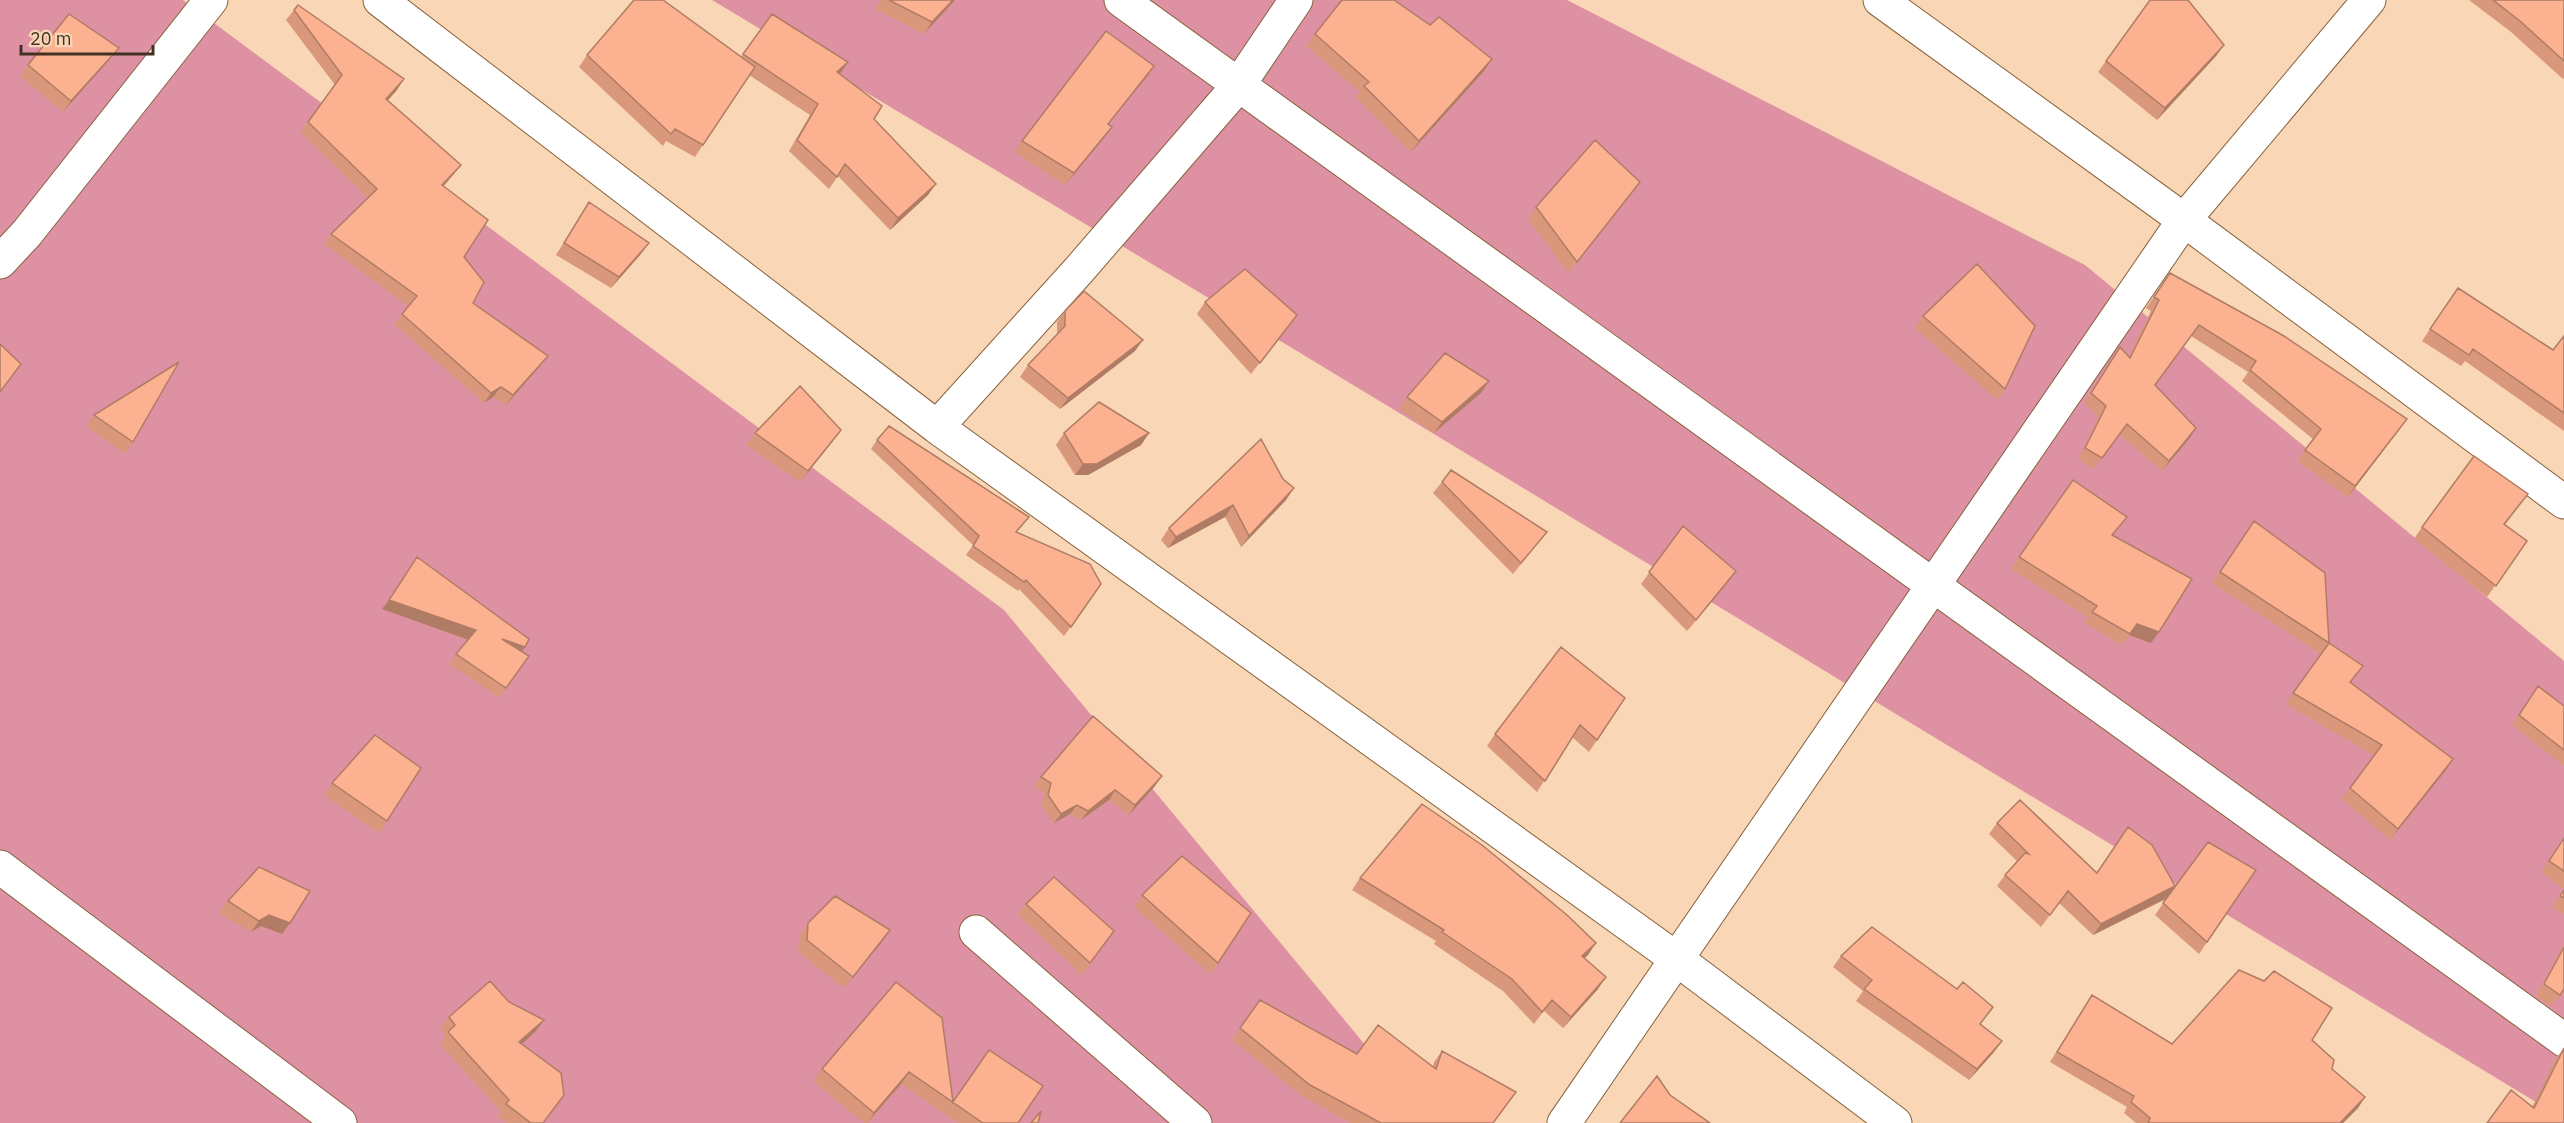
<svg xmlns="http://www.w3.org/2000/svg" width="2564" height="1123" font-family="'IBM Plex Sans',sans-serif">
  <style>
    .green { fill: #de91a3 }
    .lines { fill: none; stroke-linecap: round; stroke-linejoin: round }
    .minor-casing { stroke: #88623c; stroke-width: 35 }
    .minor { stroke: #fff; stroke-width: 33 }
    .wall { fill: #d9987c }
    .shaded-wall { fill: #b07c65 }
    .building { fill: #fcb190; stroke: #b07c65; stroke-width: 1.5 }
  </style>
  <rect width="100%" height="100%" fill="#f9d6b5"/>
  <path class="green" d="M0 0H183L1004 610 1430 1123H0Z
    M712 0H1567L2085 265 2564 661V1119L1297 351Z"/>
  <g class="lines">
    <defs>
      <path id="minor" d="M380 0 937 427 1678 960 1895 1123
        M1121 0 2564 1040
        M1880 0 2184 220 2564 502
        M0 262 27 233 211 0
        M937 427 1079 270 1238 86 1296 0
        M0 867 340 1123
        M976 932 1195 1123
        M1564 1123 2184 220 2369 0"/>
    </defs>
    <use href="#minor" class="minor-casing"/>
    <use href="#minor" class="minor"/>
  </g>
  <path class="wall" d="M881 0H955L924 34 875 9Z
    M2150 0 2224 45 2216 56 2157 120 2098 72Z
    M2469 0H2564V78L2563 79 2511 32Z
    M294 10 397 90 388 100 461 165 453 175 444 186 464 257 473 303 540 366 506 405 493 397 484 403 394 324 408 306 324 244 331 234 368 198 300 132 335 85 286 20Z
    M772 14 840 74 874 119 928 195 890 230 838 176 829 189 789 151 810 115 749 75 695 157 666 141 663 146 579 67 587 55 741 57Z
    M1430 25 1492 59 1484 71 1411 152 1356 98 1360 92 1306 46 1315 34Z
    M119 48 110 59 63 112 20 76 28 65Z
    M1154 66 1146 78 1108 124 1112 127 1104 138 1065 185 1014 152 1022 141Z
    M1640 182 1631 194 1568 273 1528 219 1536 207Z
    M589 202 649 243 640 255 611 288 556 255Z
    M2170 273 2399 430 2348 497 2297 461 2313 439 2242 381 2248 372 2191 336 2155 385 2189 439 2162 471 2119 434 2094 469 2078 459 2099 417 2084 403 2120 347 2129 356 2151 311 2146 308Z
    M2458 288 2553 350 2564 336V431L2465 361 2461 366 2422 341Z
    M1205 302 1297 315 1251 374 1197 314Z
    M1065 311 1135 351 1060 409 1020 377 1028 365 1057 334V322Z
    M1923 316 2005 389 1997 400 1915 328Z
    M1489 381 1481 393 1434 433 1399 409 1407 397Z
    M94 415 133 442 125 454 86 426Z
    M841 430 800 482 746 445 755 433Z
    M1064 433H1149L1141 445 1088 475H1075L1056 445Z
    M1261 439 1286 500 1241 547 1225 517 1168 548 1161 540 1169 528Z
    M877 440 1017 532 1101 584 1064 636 1019 589 1018 591 966 555 973 545 871 449Z
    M2073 480 2119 528 2113 536 2151 643 2129 635 2122 645 2084 623 2088 617 2011 569Z
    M1442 482 1538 543 1513 574 1433 493Z
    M2528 494 2505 525 2527 541 2487 597 2414 539 2422 527Z
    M2254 521 2329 643 2351 683 2453 759 2390 840 2342 799 2374 755 2285 704 2321 654 2212 583Z
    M1683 526 1736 571 1728 582 1687 631 1641 584Z
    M417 557 525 647 521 651 529 656 499 697 449 664 468 640 382 609Z
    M2538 686 2564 706V766L2512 725Z
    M1625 698 1589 752 1572 737 1537 792 1487 746 1495 734Z
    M1041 777 1155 786 1129 815 1109 800 1081 820 1070 814 1054 823 1041 805 1044 793 1034 786Z
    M332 783 387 821 379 833 324 795Z
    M1997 823 2097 873 2175 886 2256 870 2199 954 2155 915 2166 899 2093 935 2059 903 2041 927 1997 886 2005 875 2017 861 1989 834Z
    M2564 838V889L2541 872Z
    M1360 878 1588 955 1584 958 1598 989 1563 1028 1544 1011 1534 1024 1503 991 1434 944 1436 941 1352 890Z
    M2564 890V915L2552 907Z
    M1142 895 1218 963 1210 974 1134 907Z
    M228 901 282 934 261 926 251 932 219 913Z
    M1026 904 1106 942 1082 975 1018 915Z
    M808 923 890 930 844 988 798 952 800 935Z
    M2564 944V991L2551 1006 2536 996Z
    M1841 956 1981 1024 1994 1052 1969 1080 1856 1001 1863 991 1833 967Z
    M896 982 953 1102 1018 1123H958L901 1084 868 1123H864L813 1081 822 1069Z
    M2092 995 2172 1044 2312 1040 2332 1069 2365 1097 2358 1108 2343 1123H2136L2124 1113 2127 1107 2050 1062Z
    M1260 1000 1357 1054 1433 1067 1434 1062 1442 1051 1494 1123H1351L1302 1096 1232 1040Z
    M449 1017 536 1031 522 1044 564 1095 543 1123H507L498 1116 501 1112 440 1044 446 1035 440 1029Z
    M2564 1048V1123L2532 1107 2557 1057Z"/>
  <path class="shaded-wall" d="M953 0H955L924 34 932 22Z
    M2224 45 2216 56 2157 120 2165 108Z
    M119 48 110 59 63 112 71 101Z
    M1492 59 1484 71 1411 152 1419 141Z
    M848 62 840 74 837 72Z
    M1154 66 1146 78 1099 135 1108 124Z
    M404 79 397 90 379 110 386 99Z
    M1112 127 1104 138 1065 185 1074 173Z
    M461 165 453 175 435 195 442 185Z
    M936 184 928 195 890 230 898 218Z
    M649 243 640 255 611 288 619 277Z
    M1143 340 1135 351 1060 409 1068 398Z
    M548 356 540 366 506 405 513 395Z
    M1489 381 1481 393 1434 433 1442 422Z
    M501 387 493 397 484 403 491 393Z
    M2407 419 2399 430 2348 497 2355 486Z
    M2196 428 2189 439 2162 471 2169 461Z
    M841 430 833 441 800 482 808 471Z
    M1149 433 1141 445 1088 475H1075L1083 464Z
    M1294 488 1286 500 1241 547 1249 536Z
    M1233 505 1225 517 1168 548 1176 537Z
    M1736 571 1728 582 1687 631 1696 620Z
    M389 600 476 630 469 640 382 609Z
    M2137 624 2159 632 2151 643 2129 635 2122 645Z
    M502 639 525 647 518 657Z
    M2453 759 2446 770 2390 840 2398 829Z
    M1162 776 1155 786 1129 815 1135 805Z
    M1115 790 1109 800 1081 820 1088 811Z
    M1077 805 1070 814 1054 823 1061 814Z
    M2175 886 2167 898 2093 935 2101 924Z
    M269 915 290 923 282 934 261 926 251 932 259 921Z
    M890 930 882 942 844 988 853 977Z
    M1596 943 1588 955 1574 968 1582 956Z
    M1606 977 1598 989 1563 1028 1571 1017Z
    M544 1020 536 1031 511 1054 519 1042Z
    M2002 1041 1994 1052 1969 1080 1977 1069Z
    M909 1072 901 1084 867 1123 874 1113Z
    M2365 1097 2358 1108 2343 1123H2340Z"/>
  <path class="building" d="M634 0H663L755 67 703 145 675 129 671 134 587 55Z
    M889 0H953L932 22Z
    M1342 0H1394L1430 25 1439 17 1492 59 1419 141 1364 86 1369 82 1315 34Z
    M2150 0H2188L2224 45 2165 108 2106 61Z
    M2493 0H2564V61L2520 21Z
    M298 5 404 79 386 99 461 165 442 185 488 220 464 257 484 282 473 303 548 356 513 395 501 387 491 393 402 314 417 296 331 234 377 189 308 122 342 75 294 10Z
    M69 14 119 48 71 101 28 65Z
    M772 14 848 62 837 72 882 106 874 119 936 184 898 218 845 164 837 177 797 140 818 104 743 54Z
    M1106 31 1154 66 1108 124 1112 127 1074 173 1022 141Z
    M1595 140 1640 182 1577 262 1536 207Z
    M589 202 649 243 619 277 564 243Z
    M1977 264 2035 326 2005 389 1923 316Z
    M1245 269 1297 315 1260 363 1205 302Z
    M2170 273 2284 336 2407 419 2355 486 2305 450 2321 429 2250 370 2256 361 2199 325 2155 385 2196 428 2169 461 2127 424 2102 458 2085 448 2106 406 2091 393 2120 347 2130 358 2159 300 2154 297Z
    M2458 288 2553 350 2564 336V413L2473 349 2469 355 2430 329Z
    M1084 291 1143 340 1068 398 1028 365 1065 326V311Z
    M0 344 21 364 0 392Z
    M1445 353 1489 381 1442 422 1407 397Z
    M179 362 133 442 94 415Z
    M800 386 841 430 808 471 755 433Z
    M1099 402 1149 433 1097 464H1083L1064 433Z
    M889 426 1029 517 1016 532 1090 564 1101 584 1071 627 1026 580 1024 582 973 546 979 536 877 440Z
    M1261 439 1283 479 1294 488 1249 536 1233 505 1176 537 1169 528Z
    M2474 456 2528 494 2504 524 2527 541 2496 586 2422 527Z
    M1451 470 1547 532 1521 563 1442 482Z
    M2073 480 2127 517 2112 535 2192 579 2159 632 2137 624 2130 634 2092 612 2097 606 2019 557Z
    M2254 521 2325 573 2329 643 2220 572Z
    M1683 526 1736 571 1696 620 1649 572Z
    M417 557 529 639 525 647 502 639 529 656 506 688 456 654 476 630 389 600Z
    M2329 643 2363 666 2350 682 2453 759 2398 829 2350 788 2382 745 2293 693Z
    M1561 647 1625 698 1597 740 1580 725 1545 781 1495 734Z
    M2538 686 2564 706V750L2519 715Z
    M1093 716 1162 776 1135 805 1115 790 1088 811 1077 805 1061 814 1048 795 1051 783 1041 777Z
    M375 735 421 768 387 821 332 783Z
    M2020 800 2097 873 2128 827 2152 845 2175 886 2101 924 2068 891 2050 915 2005 875 2025 853 2029 854 1997 823Z
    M1422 804 1482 845 1567 915 1596 943 1582 956 1606 977 1571 1017 1552 1000 1542 1012 1512 979 1442 932 1444 930 1360 878Z
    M2564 838V871L2549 861Z
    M2208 842 2256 870 2207 942 2163 903Z
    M1182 856 1251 913 1218 963 1142 895Z
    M259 867 310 891 290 923 269 915 259 921 228 901Z
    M1054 877 1114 931 1090 963 1026 904Z
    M2564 890V898L2560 896Z
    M835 896 890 930 853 977 807 940 808 923Z
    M1872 927 1957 989 1963 982 1993 1007 1980 1024 2002 1041 1977 1069 1864 989 1872 980 1841 956Z
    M2564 947V989L2560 995 2544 984Z
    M2239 970 2264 981 2274 971 2332 1008 2312 1040 2334 1060 2332 1069 2365 1097 2340 1123H2148L2150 1118 2131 1102 2134 1096 2057 1052 2092 995 2172 1044Z
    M490 981 509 1002 544 1020 519 1042 561 1073 564 1095 543 1123H531L506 1104 509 1100 448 1032 455 1025 449 1017Z
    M896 982 942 1018 953 1102 989 1050 1043 1086 1018 1123H983L909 1072 874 1113 822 1069Z
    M1260 1000 1357 1054 1378 1025 1436 1069 1442 1051 1516 1092 1493 1123H1381L1310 1085 1240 1028Z
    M2564 1048V1123H2487L2511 1090 2534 1108Z
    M1657 1076 1670 1095 1710 1123H1620Z
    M1041 1111 1038 1123H1031Z"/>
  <path d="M21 45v9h132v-9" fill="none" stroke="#433222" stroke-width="3"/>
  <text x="30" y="45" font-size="18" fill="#433222" stroke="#f9d6b5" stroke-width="4.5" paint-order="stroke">20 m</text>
</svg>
